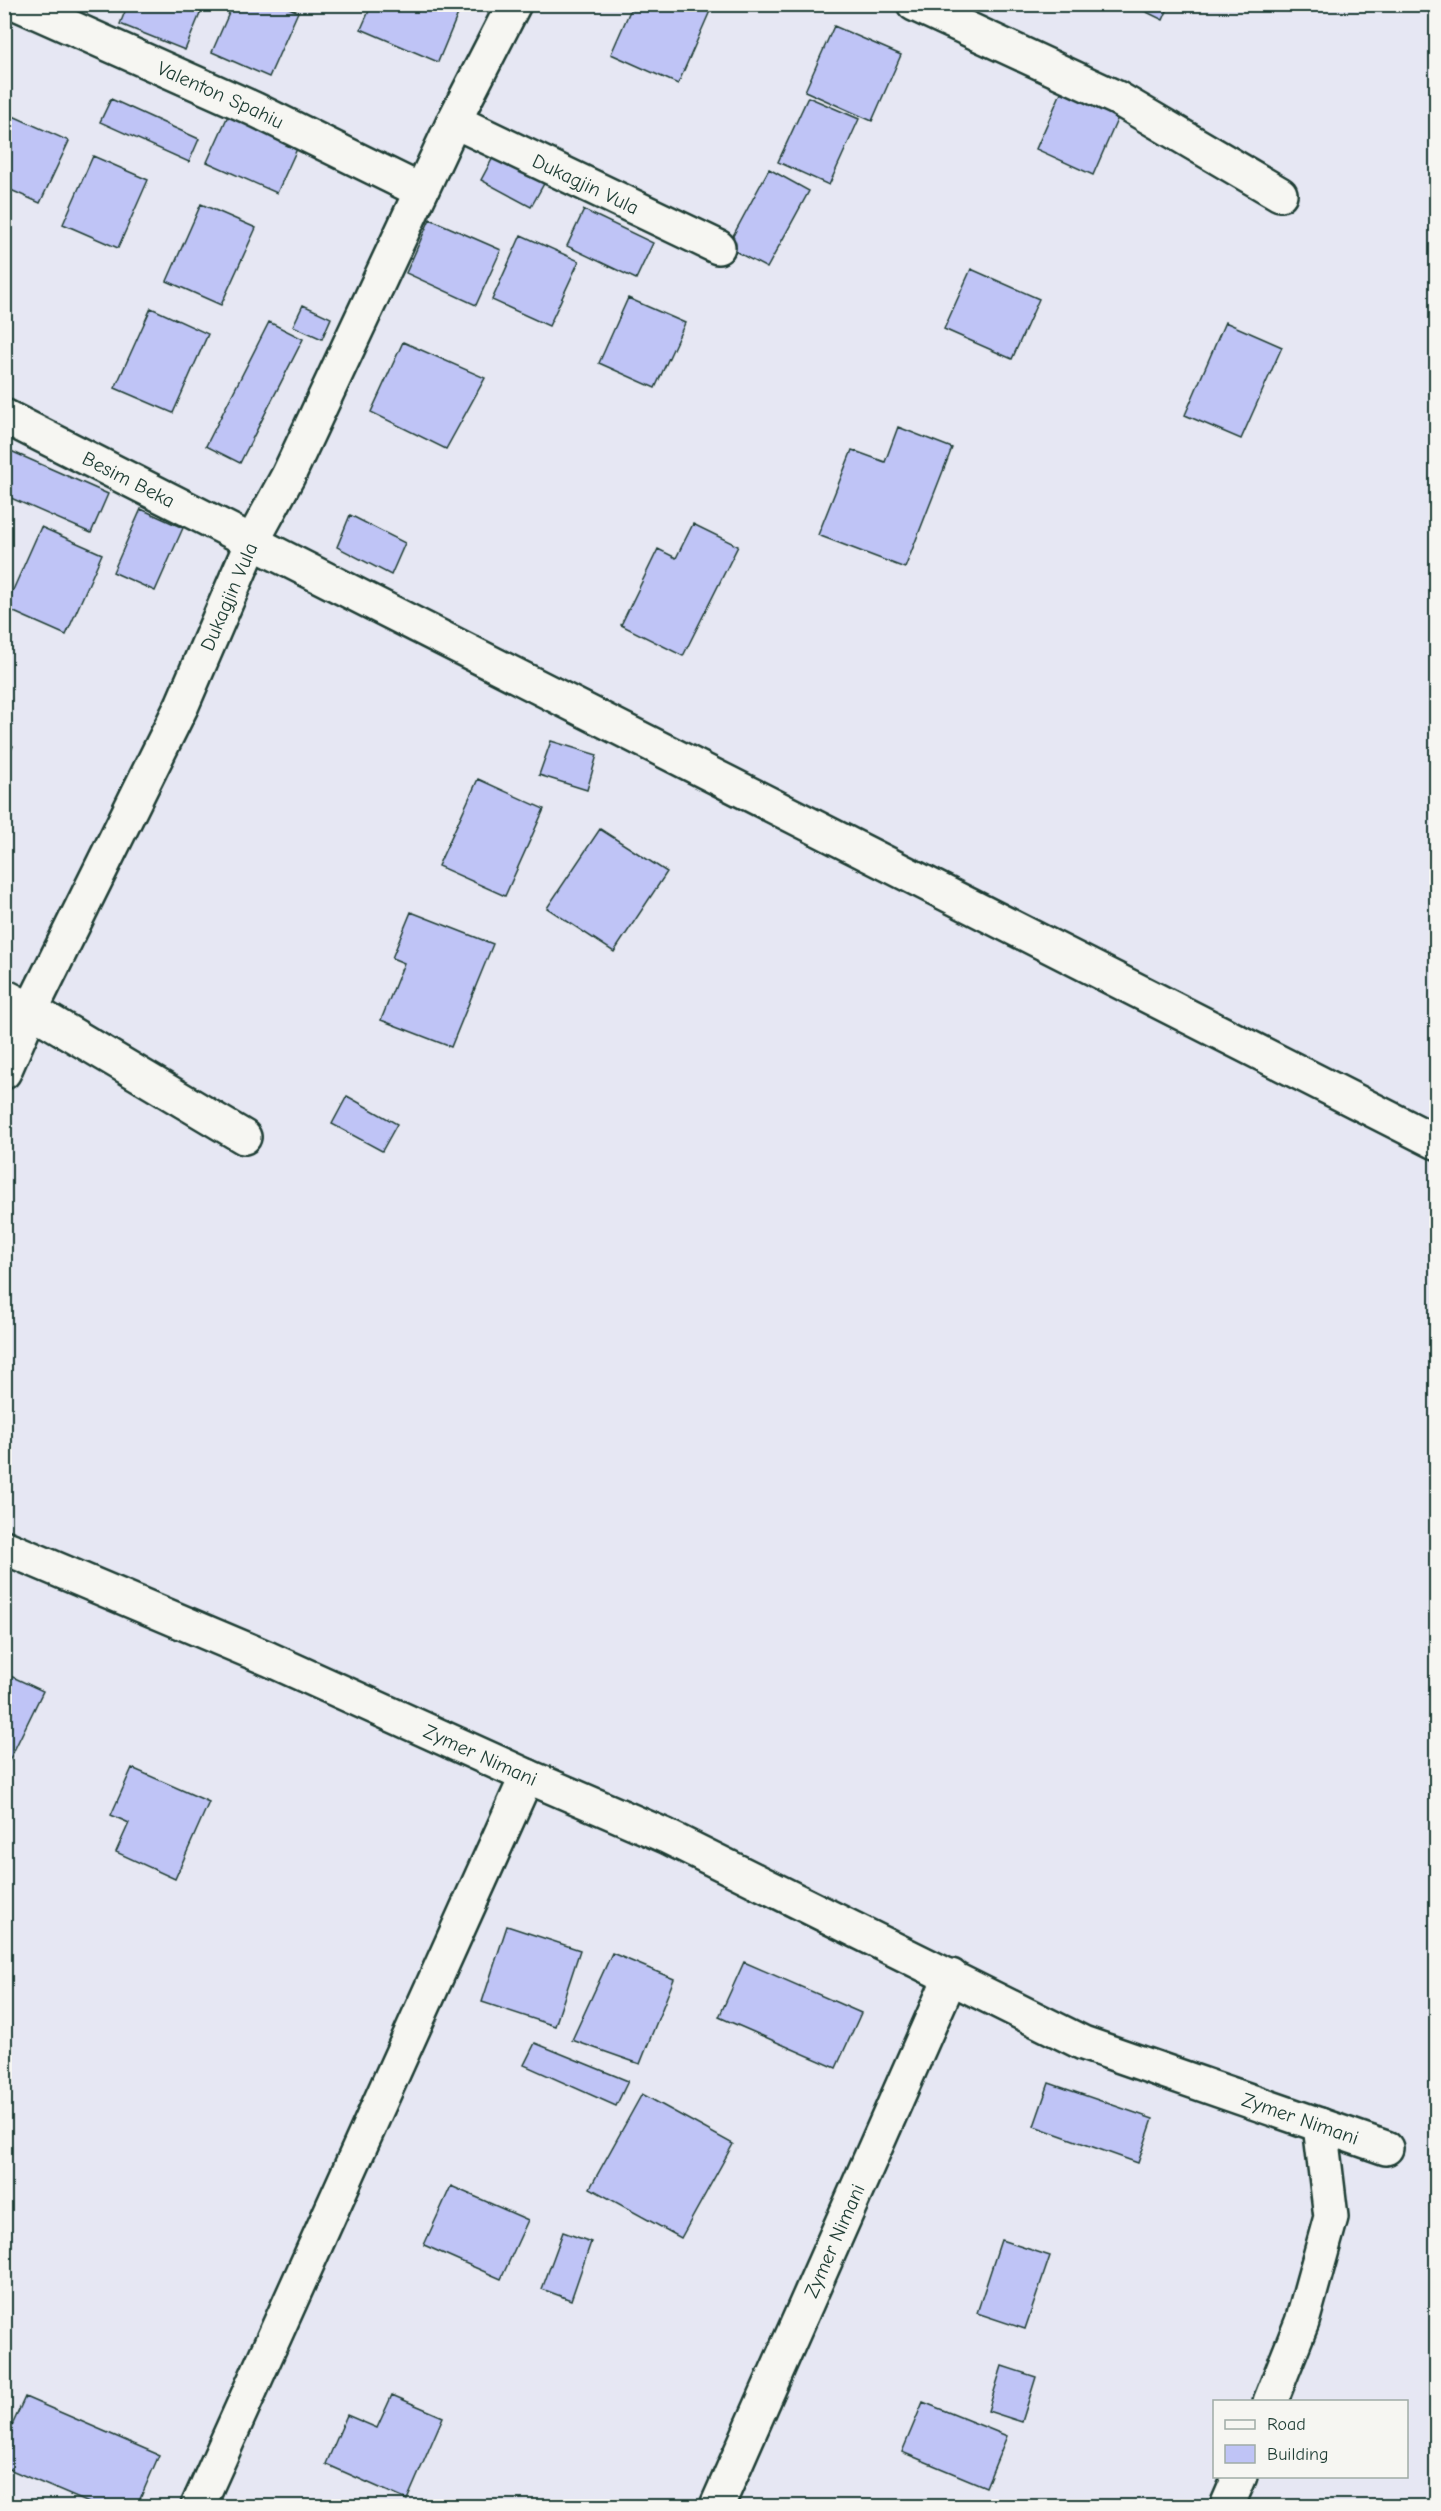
<svg xmlns="http://www.w3.org/2000/svg" width="1441" height="2511" font-family="'Comic Neue',sans-serif">
  <style>
    .building { fill: #bfc4f6; stroke: #1f3d34; stroke-width: 1.5 }
    .lines { fill: none; stroke-linecap: round; stroke-linejoin: round }
    .minor-casing { stroke: #1f3d34; stroke-width: 38 }
    .minor { stroke: #f6f6f2; stroke-width: 33 }
    .labels { text-anchor: middle; dominant-baseline: central; stroke-width: 4.5; stroke-linejoin: round; paint-order: stroke }
    .street-label { font-size: 20px; fill: #1f3d34; stroke: #f6f6f2 }
  </style>
  <rect width="100%" height="100%" fill="#e6e7f3"/>
  <filter id="ink" filterUnits="userSpaceOnUse"><feTurbulence type="fractalNoise" baseFrequency=".0167" numOctaves="2"/><feDisplacementMap in="SourceGraphic" scale="12" xChannelSelector="R" yChannelSelector="G"/><feConvolveMatrix kernelMatrix="1 2 1 2 8 2 1 2 1" color-interpolation-filters="sRGB"/></filter>
  <g filter="url(#ink)">
    <path class="building" d="M128 4H204L185 50 120 24Z
      M233 4H280L298 12 269 77 212 52Z
      M372 4H450L460 9 438 62 361 29Z
      M633 4H694L710 11 678 84 611 54Z
      M1130 4H1170L1163 20Z
      M834 26 901 55 872 121 805 91Z
      M1063 88 1120 113 1093 175 1036 149Z
      M808 97 859 119 829 185 778 162Z
      M111 99 199 139 189 162 100 122Z
      M231 109 301 140 277 193 207 162Z
      M4 112 69 141 40 203 4 187Z
      M496 152 546 180 531 207 481 180Z
      M93 156 148 180 118 248 63 224Z
      M769 169 809 191 767 268 727 247Z
      M201 204 256 228 221 305 167 281Z
      M584 210 653 243 636 279 567 246Z
      M430 219 501 250 476 305 406 273Z
      M521 235 579 261 549 326 492 300Z
      M971 269 1039 299 1012 359 944 329Z
      M628 298 685 323 655 388 599 363Z
      M303 305 331 318 322 339 293 326Z
      M151 308 208 334 173 413 115 388Z
      M269 322 303 339 240 463 206 446Z
      M1225 322 1282 347 1241 439 1185 415Z
      M403 342 485 378 446 449 371 412Z
      M898 427 952 448 905 568 818 535 852 450 885 462Z
      M4 448 108 494 91 533 4 495Z
      M141 509 183 528 155 591 113 572Z
      M350 515 405 543 391 575 337 547Z
      M693 524 738 546 683 656 621 625 658 549 676 558Z
      M41 527 102 554 66 635 5 608Z
      M551 741 597 755 587 790 539 775Z
      M4 742 13 746 4 765Z
      M478 779 544 809 505 896 438 866Z
      M600 829 667 872 614 952 547 908Z
      M411 912 493 944 451 1047 381 1020 404 963 392 958Z
      M347 1096 397 1124 382 1151 332 1124Z
      M4 1673 43 1691 4 1771Z
      M132 1768 209 1802 175 1879 116 1852 129 1823 111 1815Z
      M507 1926 580 1950 555 2026 482 2002Z
      M612 1953 674 1979 640 2064 572 2040Z
      M744 1962 861 2013 836 2068 719 2017Z
      M535 2043 628 2081 616 2106 524 2065Z
      M1049 2083 1153 2119 1138 2163 1034 2126Z
      M642 2094 733 2144 681 2238 590 2188Z
      M451 2186 528 2220 501 2279 424 2245Z
      M563 2232 591 2242 571 2300 542 2289Z
      M1001 2240 1050 2256 1025 2329 977 2313Z
      M1002 2366 1036 2377 1022 2422 988 2411Z
      M392 2395 443 2417 407 2500 326 2464 347 2415 377 2428Z
      M25 2397 159 2455 137 2506H96L4 2467V2443Z
      M923 2402 1007 2436 986 2487 902 2452Z"/>
    <g class="lines">
      <defs>
        <g id="minor">
          <path id="s1" d="M18 4 254 109 421 191"/>
          <path d="M914 4 1117 98 1280 194"/>
          <path id="s2" d="M454 121 718 247"/>
          <path id="s3" d="M4 416 1436 1142"/>
          <path d="M4 996 31 1010 244 1137"/>
          <path id="s4" d="M4 1072 31 1010 182 705 252 542 288 476 454 121 514 4"/>
          <path id="s5" d="M4 1547 269 1659 527 1776 666 1836 1083 2043 1386 2148"/>
          <path d="M1270 2402 1302 2322 1331 2217 1320 2125"/>
          <path d="M198 2506 527 1776"/>
          <path id="s6" d="M717 2506 951 1976"/>
          <path d="M1227 2506 1240 2476"/>
        </g>
      </defs>
      <use href="#minor" class="minor-casing"/>
      <use href="#minor" class="minor"/>
    </g>
  </g>
  <g class="labels">
    <g class="street-label">
      <text stroke="none"><textPath href="#s1" startOffset="222">Valenton Spahiu</textPath></text>
      <text stroke="none"><textPath href="#s2" startOffset="146">Dukagjin Vula</textPath></text>
      <text stroke="none"><textPath href="#s3" startOffset="140">Besim Beka</textPath></text>
      <text stroke="none"><textPath href="#s4" startOffset="526">Dukagjin Vula</textPath></text>
      <text stroke="none"><textPath href="#s5" startOffset="520">Zymer Nimani</textPath></text>
      <text stroke="none"><textPath href="#s5" startOffset="1418">Zymer Nimani</textPath></text>
      <text stroke="none"><textPath href="#s6" startOffset="290">Zymer Nimani</textPath></text>
    </g>
  </g>
  <rect width="1441" height="2511" fill="none" stroke="#f6f6f2" stroke-width="24"/>
  <rect x="12" y="12" width="1417" height="2487" fill="none" stroke="#1f3d34" stroke-width="2" filter="url(#ink)"/>
  <rect x="1213" y="2400" width="195" height="78" fill="#f6f6f2" stroke="#a0aca6" stroke-width="1.5"/>
  <rect x="1225" y="2420" width="30" height="9" fill="#f6f6f2" stroke="#a0aca6" stroke-width="1.5"/>
  <text x="1267" y="2430" font-size="18" fill="#1f3d34">Road</text>
  <rect x="1225" y="2445" width="30" height="18" fill="#bfc4f6" stroke="#a0aca6" stroke-width="1.5"/>
  <text x="1267" y="2460" font-size="18" fill="#1f3d34">Building</text>
</svg>
